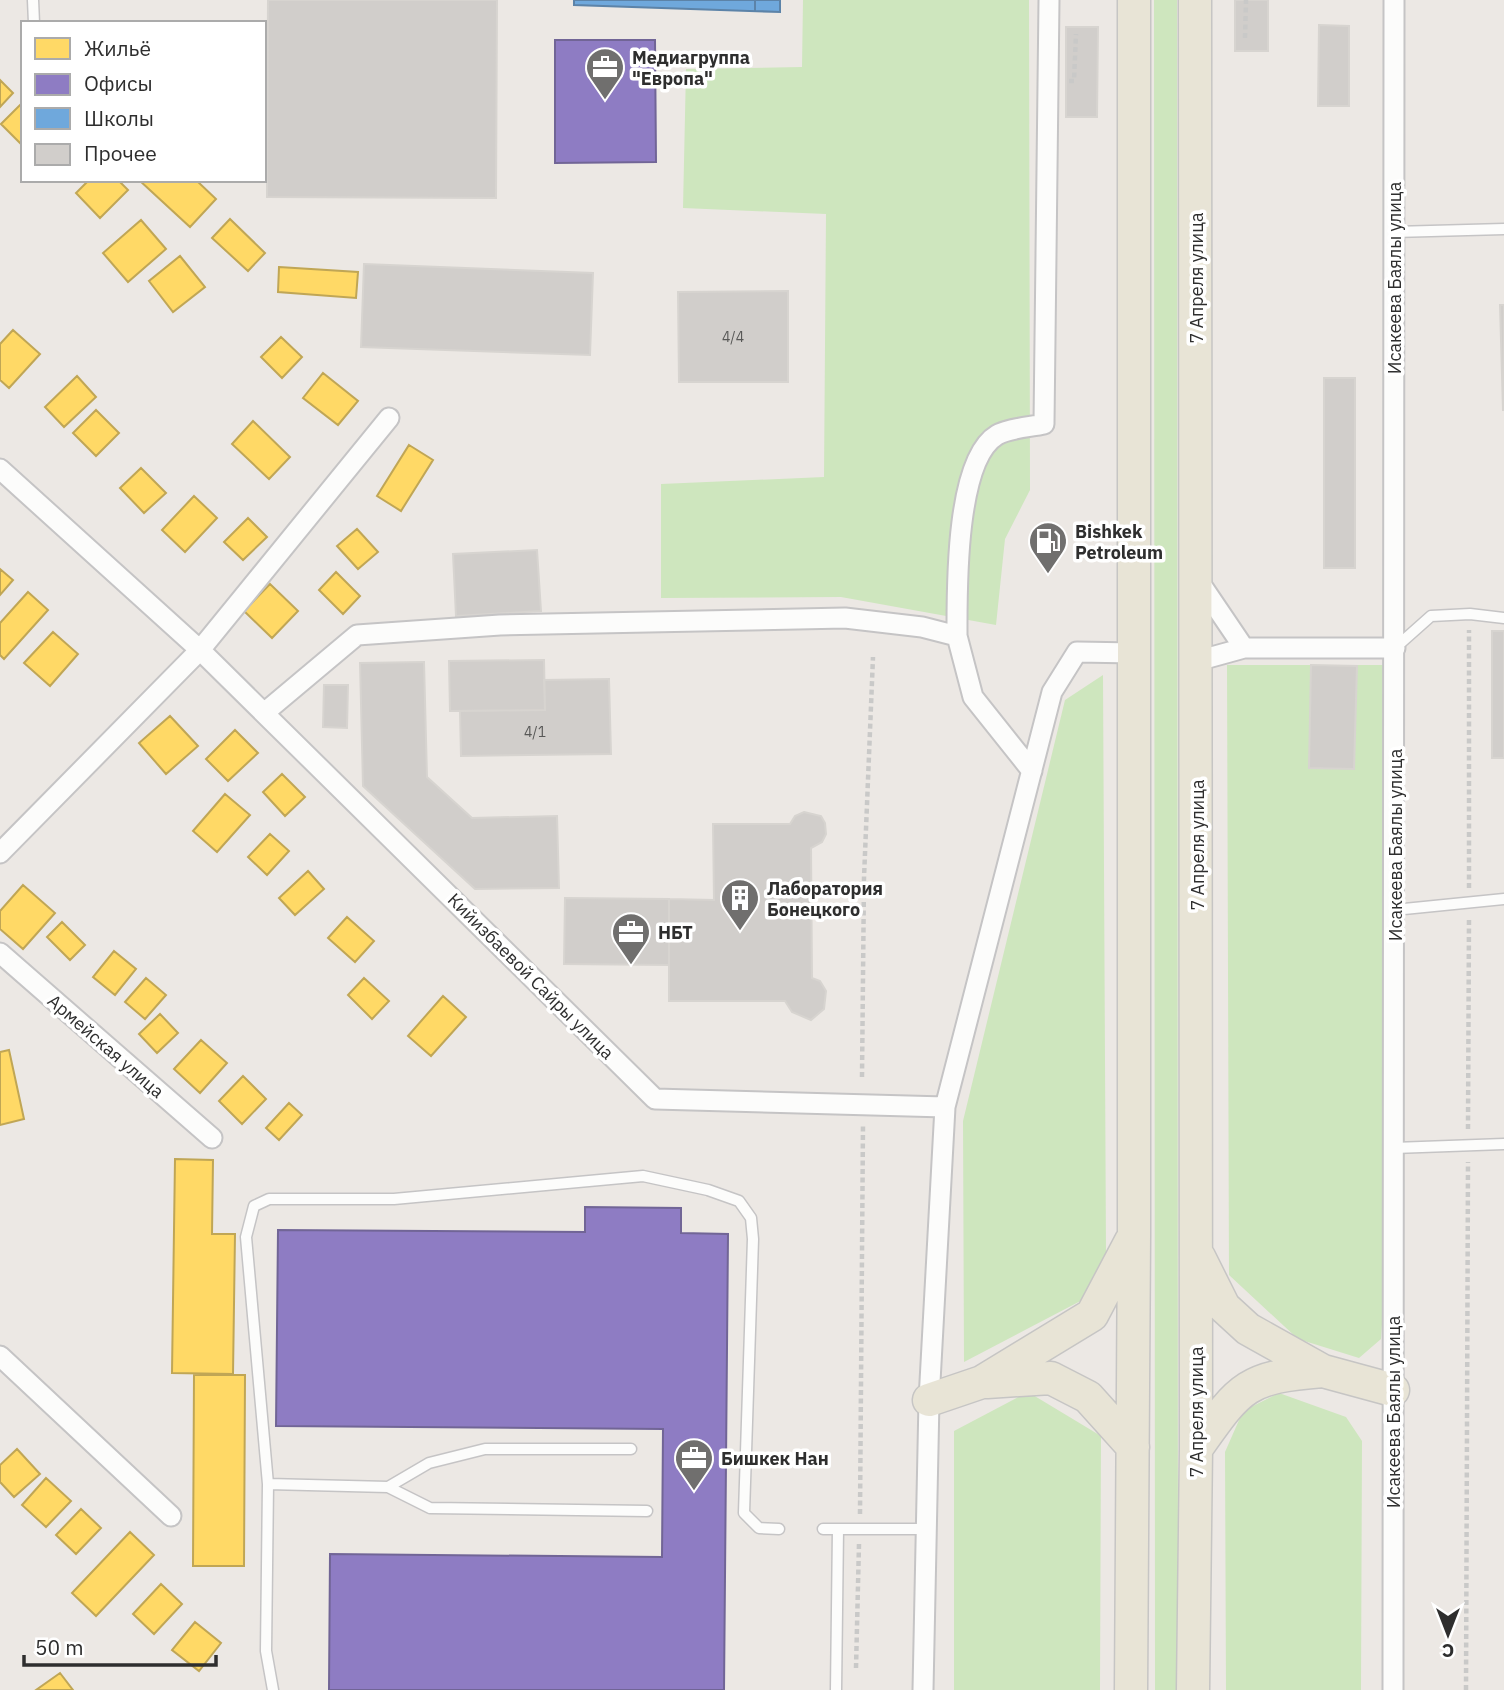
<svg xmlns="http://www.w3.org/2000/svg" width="1504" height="1690" font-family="'IBM Plex Sans',sans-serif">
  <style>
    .green { fill: #cee6be }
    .homes { fill: #ffd966; stroke: #c0a655; stroke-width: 2 }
    .offices { fill: #8e7cc3; stroke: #716596; stroke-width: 2 }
    .schools { fill: #6fa8dc; stroke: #5c83a8; stroke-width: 2 }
    .building { fill: #d1cecb; stroke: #d7d4d0; stroke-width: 2 }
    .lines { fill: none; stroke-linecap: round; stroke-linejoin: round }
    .service-casing { stroke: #c5c4c5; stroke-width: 13 }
    .minor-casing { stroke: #c5c4c5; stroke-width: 23 }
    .primary-casing { stroke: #c6c5c4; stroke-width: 35 }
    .path { stroke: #c9c9c8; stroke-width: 4.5; stroke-dasharray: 5 3.5; stroke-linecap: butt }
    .service { stroke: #fcfcfb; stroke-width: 10 }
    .minor { stroke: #fcfcfb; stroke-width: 19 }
    .primary { stroke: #e8e4d6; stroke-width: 32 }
    .labels { text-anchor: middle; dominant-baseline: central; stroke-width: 7; stroke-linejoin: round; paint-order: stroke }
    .number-label { font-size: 14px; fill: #585857 }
    .poi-label { font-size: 18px; font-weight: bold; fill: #2e2e2e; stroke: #fff; text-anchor: start }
    .street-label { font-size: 18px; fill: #2e2e2e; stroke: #fff }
  </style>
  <rect width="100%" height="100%" fill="#ece8e4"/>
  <path class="green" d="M803 0H1029L1030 490 1005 539 996 625 841 597 661 598V484L824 477 826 214 683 208 686 69 802 67Z
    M1154 0H1177L1178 1690H1155Z
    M1227 665H1383L1394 910V1148L1381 1339 1359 1358 1298 1339 1229 1275Z
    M1103 675 1106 1252 1090 1296 964 1362 963 1121 1065 700Z
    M1028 1392 1101 1436 1100 1690H954V1431Z
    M1279 1393 1346 1417 1362 1441 1361 1690H1226L1225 1452 1243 1411Z"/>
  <path class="homes" d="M0 80 13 93 0 107Z
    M20 105 23 107V146L1 124Z
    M89 180H118L128 190 100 218 76 193Z
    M139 180H196L216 199 190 227Z
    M230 219 265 253 248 271 212 238Z
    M141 220 166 249 128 282 103 253Z
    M180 256 205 287 173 312 149 281Z
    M279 267 358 272 356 298 278 292Z
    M13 330 40 354 9 388 0 380V344Z
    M281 337 302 357 282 378 261 357Z
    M323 373 358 401 338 425 303 398Z
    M77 376 96 397 64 427 45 407Z
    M96 410 119 433 96 456 73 433Z
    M253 421 290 457 269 479 232 444Z
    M409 445 433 460 401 511 377 496Z
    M141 468 166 493 144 513 120 488Z
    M194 496 217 518 185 552 162 530Z
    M248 518 267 537 243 560 224 542Z
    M357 529 378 552 358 569 337 546Z
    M0 569 13 580 0 595Z
    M336 572 360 596 343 614 319 590Z
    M270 584 298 611 272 638 244 611Z
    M28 592 48 610 4 659 0 655V623Z
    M53 632 78 654 50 686 24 663Z
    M170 716 198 746 166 774 139 743Z
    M235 730 258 753 228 781 206 759Z
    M282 774 305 797 285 816 263 792Z
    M225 794 250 815 217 852 193 831Z
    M270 834 289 851 267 875 248 857Z
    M308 871 324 889 295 915 279 898Z
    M23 885 55 913 23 949 0 929V911Z
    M347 917 374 941 355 962 328 938Z
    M62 922 85 945 70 960 47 937Z
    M114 951 136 969 115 995 93 977Z
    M146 978 166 995 145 1019 125 1002Z
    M364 978 389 1001 372 1019 348 995Z
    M443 996 466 1017 431 1056 408 1036Z
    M160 1014 178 1033 157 1053 139 1034Z
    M201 1040 227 1063 200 1093 174 1069Z
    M9 1050 24 1119 0 1125V1052Z
    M243 1076 266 1099 242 1124 219 1101Z
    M289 1103 302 1115 279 1140 266 1128Z
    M175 1159 213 1160 212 1234H235L233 1374 172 1373Z
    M194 1375H245L244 1566H193Z
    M17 1449 40 1474 14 1497 0 1482V1465Z
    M46 1478 71 1501 46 1527 22 1505Z
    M81 1509 101 1528 76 1554 56 1535Z
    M130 1532 154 1555 96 1616 72 1593Z
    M161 1584 182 1604 154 1634 133 1614Z
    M195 1622 221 1643 199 1671 172 1650Z
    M60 1673 73 1690H36Z"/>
  <path class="offices" d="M555 40H655L656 162 555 163Z
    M585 1207 681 1208V1233L728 1234 724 1690H329L330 1554 662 1557 663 1429 276 1426 278 1230 585 1232Z"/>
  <path class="schools" d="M574 0H780V12L574 5Z
    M755 0H780V12L755 11Z"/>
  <path class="building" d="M268 0H497L496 198 267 197Z
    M1235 0H1268V51H1235Z
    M1319 25 1349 26V106H1318Z
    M1066 27H1098L1097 117H1066Z
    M364 264 593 273 590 355 361 347Z
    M788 291V382H679L678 292Z
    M1500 305H1504V410H1503Z
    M1324 378H1355V568H1324Z
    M537 550 541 611 456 616 453 554Z
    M1492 631H1504V758H1492Z
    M544 660 545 710 450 711 449 661Z
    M424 662 427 777 472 818 557 816 559 888 475 889 363 786 360 663Z
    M1311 665 1357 666 1354 769 1309 768Z
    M609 679 611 754 461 756 460 711 545 710 544 680Z
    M324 685H348L347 728 323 727Z
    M804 812 821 816 825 823 826 834 822 842 811 848 812 978 820 981 826 991 824 1009 811 1020 792 1012 785 1001H669V899L714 900 713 824H790L795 816Z
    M565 898 669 899V965L564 964Z"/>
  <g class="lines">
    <defs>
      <path id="service" d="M33 0 34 23
        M1394 232 1504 229
        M1395 648 1431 616 1470 614 1504 618
        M1394 910 1504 899
        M1394 1148 1504 1144
        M268 1484 388 1487 430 1508 647 1511
        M388 1487 429 1463 485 1449H631
        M823 1529H838
        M273 1690 266 1651 268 1484 246 1237 254 1206 269 1199H394L643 1176 708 1190 739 1201 751 1218 753 1239 744 1513 759 1528 779 1529
        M836 1690 838 1529H925"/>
      <path id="minor" d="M0 469 200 650 655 1099 945 1107
        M1198 580 1244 648
        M957 636C957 591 955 460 997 435 1009 428 1031 427 1044 424L1049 0
        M1197 661 1244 648H1395
        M264 713 357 635 500 625 845 618 922 627 957 636 973 697 1032 771
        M0 853 200 650 389 418
        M0 953 212 1138
        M0 1356 171 1516
        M923 1690 929 1400 945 1107 1052 692 1077 652 1135 653
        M1393 1690 1394 0"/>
      <path id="primary" d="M1199 1257 1224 1307 1248 1329 1323 1371 1393 1390
        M987 1382 1051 1378 1088 1397 1133 1447
        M929 1400 982 1382 1092 1315 1131 1241
        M1196 1449C1240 1387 1245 1377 1323 1371
        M1131 1690 1134 1236V0
        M1193 1690 1196 1449 1195 0"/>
    </defs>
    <use href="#service" class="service-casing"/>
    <use href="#minor" class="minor-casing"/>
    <use href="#primary" class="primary-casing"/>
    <path class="path" d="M1245 38 1246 0
      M1069 81H1074L1076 34
      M1469 888V630
      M862 1077 864 878 873 657
      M1468 1129 1469 917
      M860 1514 863 1124
      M856 1668 859 1544
      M1466 1690 1468 1162"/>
    <use href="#service" class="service"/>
    <use href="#minor" class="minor"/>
    <use href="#primary" class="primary"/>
  </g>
  <defs>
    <symbol id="office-pin" viewBox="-11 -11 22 30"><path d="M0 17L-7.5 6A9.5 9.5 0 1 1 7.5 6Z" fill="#706f6e" stroke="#fff"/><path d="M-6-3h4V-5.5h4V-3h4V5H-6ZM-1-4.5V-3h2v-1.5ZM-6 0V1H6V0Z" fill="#fff"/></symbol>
    <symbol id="fuel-pin" viewBox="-11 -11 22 30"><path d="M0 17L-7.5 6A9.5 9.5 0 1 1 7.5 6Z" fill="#706f6e" stroke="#fff"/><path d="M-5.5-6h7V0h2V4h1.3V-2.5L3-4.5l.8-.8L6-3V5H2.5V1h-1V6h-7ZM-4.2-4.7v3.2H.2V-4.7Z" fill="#fff"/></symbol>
    <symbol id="building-pin" viewBox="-11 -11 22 30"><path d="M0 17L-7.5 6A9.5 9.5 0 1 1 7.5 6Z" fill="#706f6e" stroke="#fff"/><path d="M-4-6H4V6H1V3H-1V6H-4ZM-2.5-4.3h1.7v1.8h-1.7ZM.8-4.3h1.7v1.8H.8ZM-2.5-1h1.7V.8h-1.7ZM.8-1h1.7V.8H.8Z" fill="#fff"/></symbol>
  </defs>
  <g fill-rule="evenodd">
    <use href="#office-pin" x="583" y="45" width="44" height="60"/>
    <use href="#fuel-pin" x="1026" y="519" width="44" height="60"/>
    <use href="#building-pin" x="718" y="876" width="44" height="60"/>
    <use href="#office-pin" x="609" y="910" width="44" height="60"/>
    <use href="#office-pin" x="672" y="1436" width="44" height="60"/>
  </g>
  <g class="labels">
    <g class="number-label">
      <text x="733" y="337">4/4</text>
      <text x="535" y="732">4/1</text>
    </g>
    <g class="poi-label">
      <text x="632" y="57">Медиагруппа<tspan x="632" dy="21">"Европа"</tspan></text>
      <text x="1075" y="531">Bishkek<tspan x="1075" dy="21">Petroleum</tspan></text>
      <text x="767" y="888">Лаборатория<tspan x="767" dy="21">Бонецкого</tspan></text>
      <text x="658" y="932">НБТ</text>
      <text x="721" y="1458">Бишкек Нан</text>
    </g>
    <g class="street-label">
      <text transform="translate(1196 278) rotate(-90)">7 Апреля улица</text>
      <text transform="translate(1394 278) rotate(-90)">Исакеева Баялы улица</text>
      <text transform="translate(1197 845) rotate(-90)">7 Апреля улица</text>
      <text transform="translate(1395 845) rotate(-90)">Исакеева Баялы улица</text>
      <text transform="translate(531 976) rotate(45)">Кийизбаевой Сайры улица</text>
      <text transform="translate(106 1046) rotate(41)">Армейская улица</text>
      <text transform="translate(1196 1412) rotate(-90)">7 Апреля улица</text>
      <text transform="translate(1393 1412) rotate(-90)">Исакеева Баялы улица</text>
    </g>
  </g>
  <rect x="21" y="21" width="245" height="161" fill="#ffffff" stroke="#ababab" stroke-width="2"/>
  <rect x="35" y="38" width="35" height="21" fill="#ffd966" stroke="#ababab" stroke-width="2"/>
  <text x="84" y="56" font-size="21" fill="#2e2e2e">Жильё</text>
  <rect x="35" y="74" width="35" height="21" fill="#8e7cc3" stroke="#ababab" stroke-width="2"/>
  <text x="84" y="91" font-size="21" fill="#2e2e2e">Офисы</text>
  <rect x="35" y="108" width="35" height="21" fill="#6fa8dc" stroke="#ababab" stroke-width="2"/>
  <text x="84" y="126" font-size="21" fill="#2e2e2e">Школы</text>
  <rect x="35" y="144" width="35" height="21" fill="#d1cecb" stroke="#ababab" stroke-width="2"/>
  <text x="84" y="161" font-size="21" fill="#2e2e2e">Прочее</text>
  <g transform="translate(1448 1634) rotate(180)" stroke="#ffffff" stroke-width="5" paint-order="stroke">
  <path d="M0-5L12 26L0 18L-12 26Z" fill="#2e2e2e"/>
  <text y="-10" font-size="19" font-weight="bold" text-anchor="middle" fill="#2e2e2e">С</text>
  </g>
  <path d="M24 1655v10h192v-10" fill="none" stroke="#2e2e2e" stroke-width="3.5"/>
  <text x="35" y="1655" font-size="21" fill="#2e2e2e" stroke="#ffffff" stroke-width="5" paint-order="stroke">50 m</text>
</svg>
